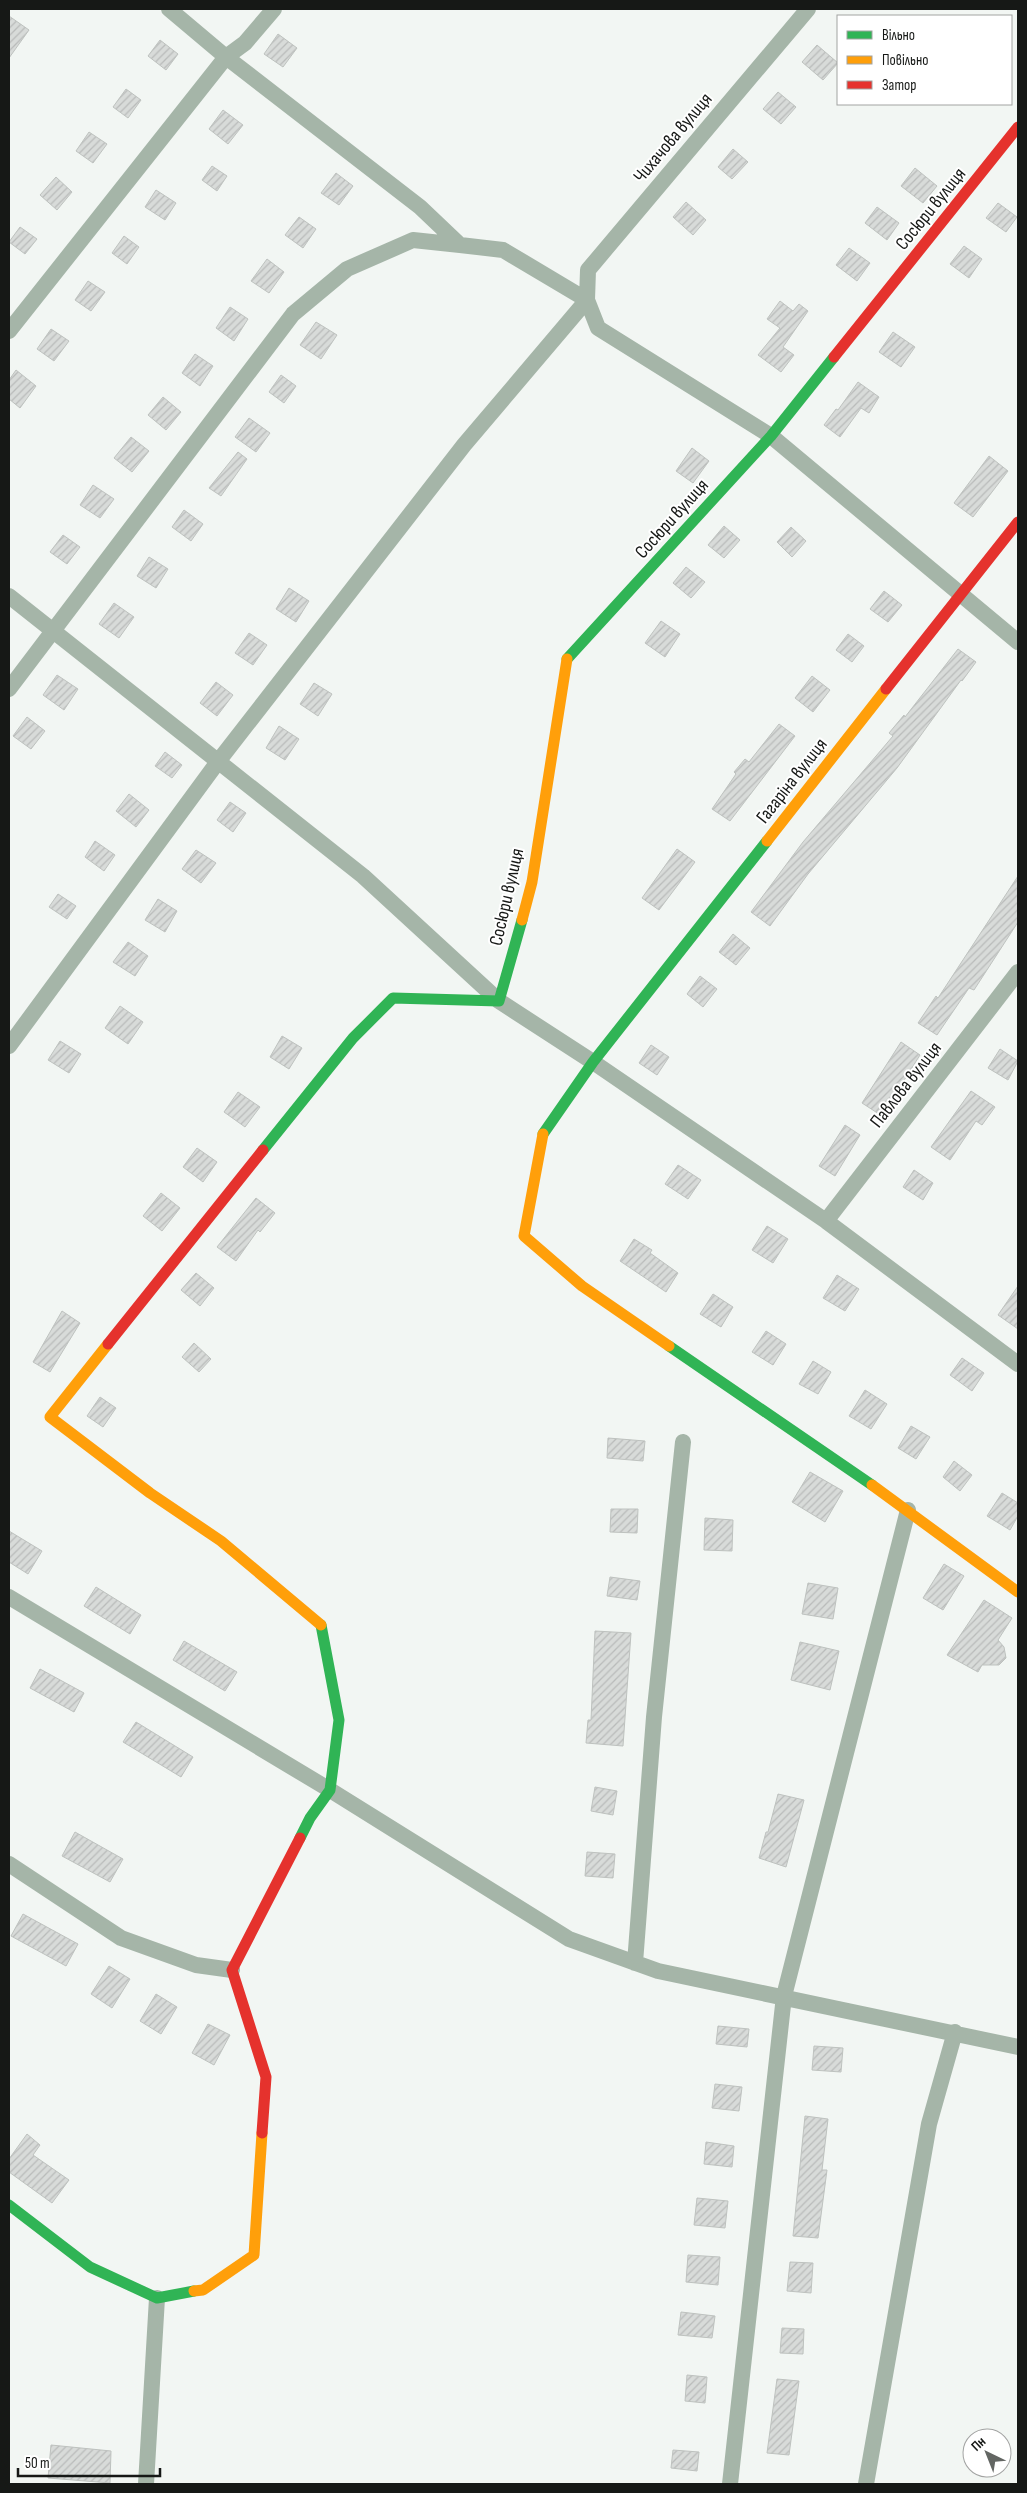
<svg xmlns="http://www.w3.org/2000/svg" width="1027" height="2493" font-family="'Sofia Sans Condensed',sans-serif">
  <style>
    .building { fill: url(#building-hatch); stroke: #bec2bf }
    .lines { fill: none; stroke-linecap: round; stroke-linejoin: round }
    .street { stroke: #a5b5a8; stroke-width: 16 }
    .fast { stroke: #30b455; stroke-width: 11 }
    .slow { stroke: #ff9f0a; stroke-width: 11 }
    .jam { stroke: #e5322d; stroke-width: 11 }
    .labels { text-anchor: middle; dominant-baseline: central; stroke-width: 4; stroke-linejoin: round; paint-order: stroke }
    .street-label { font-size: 19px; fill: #161816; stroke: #fff }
  </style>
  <defs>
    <pattern id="building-hatch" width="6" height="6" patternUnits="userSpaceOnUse" patternTransform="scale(1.25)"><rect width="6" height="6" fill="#d8dbd9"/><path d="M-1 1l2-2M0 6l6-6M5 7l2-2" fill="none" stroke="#b9bbba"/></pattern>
  </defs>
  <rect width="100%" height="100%" fill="#f2f6f3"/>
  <path class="building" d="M9 16 29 30 9 58Z
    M278 34 297 48 283 67 264 54Z
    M160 40 178 54 166 70 148 56Z
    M817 45 838 63 823 80 802 62Z
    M126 89 141 100 128 118 113 107Z
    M778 92 796 107 781 124 763 109Z
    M223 110 243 125 228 144 209 129Z
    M89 132 107 144 93 163 76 151Z
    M733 149 748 162 732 179 718 167Z
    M212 166 227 176 217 191 202 180Z
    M915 168 937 186 923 203 901 186Z
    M336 173 353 186 339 205 321 193Z
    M56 177 72 192 57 210 40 195Z
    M156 190 176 203 165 220 145 207Z
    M686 202 706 220 693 235 673 217Z
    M998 203 1017 217 1006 232 986 218Z
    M877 207 899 223 887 240 865 223Z
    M299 217 316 229 303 248 285 235Z
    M20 227 37 239 25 254 9 242Z
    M124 236 139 247 127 264 112 253Z
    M964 246 982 259 969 278 950 264Z
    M849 248 870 263 857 281 836 265Z
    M267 259 284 272 269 293 251 281Z
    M88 281 105 292 91 311 75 300Z
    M780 301 793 311 799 304 808 311 783 347 794 355 781 372 758 355 780 328 767 319Z
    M230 307 248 319 234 341 216 328Z
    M316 322 337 335 321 359 300 345Z
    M51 329 69 341 54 361 37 349Z
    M893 332 915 347 901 367 879 352Z
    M195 354 213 366 200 386 182 373Z
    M16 370 36 386 20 408 9 399V380Z
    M281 375 296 386 284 403 269 392Z
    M858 382 879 397 869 413 861 408 840 437 824 425 836 409 838 410Z
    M163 397 181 412 166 430 148 415Z
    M249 418 270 433 256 452 235 437Z
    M131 437 149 451 132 472 114 458Z
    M692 448 709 461 693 483 676 471Z
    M238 452 247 459 221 496 209 488Z
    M989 456 1008 471 973 517 954 503Z
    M93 485 114 499 100 518 80 505Z
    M184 510 203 524 191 541 172 527Z
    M724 526 740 540 724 558 708 545Z
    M791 527 806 541 792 557 777 542Z
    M63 535 80 547 67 564 50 552Z
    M149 557 168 569 156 588 137 576Z
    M686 567 705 582 691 598 673 583Z
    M289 588 309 601 296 622 276 609Z
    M884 591 902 605 888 622 870 609Z
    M114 603 134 617 119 638 99 624Z
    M661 621 680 634 665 657 645 643Z
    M249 633 267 645 253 665 235 653Z
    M848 634 864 646 852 662 836 650Z
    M958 649 976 662 962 681 961 680 897 768 808 874 770 926 751 912 803 842 893 736 889 733 904 715 905 717Z
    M57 675 78 689 64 710 43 695Z
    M812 676 830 690 813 712 795 698Z
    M216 682 233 695 217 716 200 703Z
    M314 683 332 694 318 716 300 704Z
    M27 717 45 731 31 749 13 736Z
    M779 724 795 736 730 821 712 809 736 774 734 772 745 759 749 762Z
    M279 726 299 739 285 760 266 748Z
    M165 752 182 765 172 778 155 766Z
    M129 794 149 810 136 827 116 811Z
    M230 802 246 813 233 832 217 820Z
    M95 841 115 855 104 871 85 857Z
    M677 849 695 862 659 910 642 898Z
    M196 850 216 863 201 883 182 869Z
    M1018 876V922L974 990 969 988 937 1035 918 1023 936 996 938 998Z
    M58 894 76 906 67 919 49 907Z
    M158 899 177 911 165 932 145 920Z
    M733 934 750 948 736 965 719 952Z
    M128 942 148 956 135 976 113 962Z
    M700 976 717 989 703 1007 687 994Z
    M120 1006 143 1022 128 1044 105 1028Z
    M282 1036 302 1048 289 1069 270 1057Z
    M60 1041 81 1054 69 1073 48 1060Z
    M901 1042 920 1055 891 1101 888 1099 879 1114 862 1103Z
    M651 1045 669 1057 657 1075 639 1063Z
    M1000 1049 1018 1061 1008 1080 988 1068Z
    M971 1091 995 1107 982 1125 976 1121 950 1160 931 1147Z
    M238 1092 260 1107 245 1127 224 1112Z
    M845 1125 860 1135 835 1176 819 1166Z
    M197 1148 217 1162 203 1182 183 1167Z
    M678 1165 701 1180 688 1199 665 1184Z
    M914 1170 933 1183 923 1200 903 1187Z
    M161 1193 180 1208 162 1231 143 1216Z
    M256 1198 275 1213 260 1232 258 1230 236 1261 217 1247Z
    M767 1226 788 1239 773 1263 752 1250Z
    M634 1239 652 1250 650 1253 678 1273 666 1292 620 1261Z
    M196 1273 214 1288 200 1306 181 1290Z
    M837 1275 859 1289 845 1311 823 1298Z
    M1018 1286V1329L998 1315Z
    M713 1294 733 1307 721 1327 700 1314Z
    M62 1311 80 1323 50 1372 33 1362Z
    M766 1331 786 1344 773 1365 752 1352Z
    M194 1343 211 1359 199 1372 182 1357Z
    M962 1358 984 1373 972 1391 950 1375Z
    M813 1361 831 1372 818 1394 799 1384Z
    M865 1390 887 1404 871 1429 849 1416Z
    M100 1397 116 1408 103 1427 87 1416Z
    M911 1426 930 1437 916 1459 898 1448Z
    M608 1438 645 1441 643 1461 607 1458Z
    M954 1461 972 1475 960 1491 943 1477Z
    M810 1472 843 1491 825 1522 792 1502Z
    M1002 1493 1018 1503V1516L1010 1530 987 1516Z
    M611 1509H638L637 1533 610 1532Z
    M705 1518 733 1520 732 1551 704 1550Z
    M9 1531 42 1551 28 1574 9 1562Z
    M944 1564 964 1576 943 1610 923 1598Z
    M610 1577 640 1581 637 1600 607 1596Z
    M808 1583 838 1588 833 1619 802 1614Z
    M96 1587 141 1615 130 1634 84 1606Z
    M984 1600 1012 1618 998 1640 1004 1647 1006 1658 999 1665H982L978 1672 947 1655Z
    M595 1631 631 1633 623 1746 586 1743 588 1720H591Z
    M184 1641 237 1672 225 1691 173 1660Z
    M800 1642 839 1651 830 1690 791 1680Z
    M40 1669 84 1693 74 1712 30 1688Z
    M136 1722 193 1757 181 1777 123 1742Z
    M595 1787 617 1791 613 1815 591 1811Z
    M778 1794 804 1800 786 1867 759 1858 766 1832H768Z
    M75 1832 123 1859 110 1882 62 1856Z
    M587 1852 615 1854 613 1878 585 1876Z
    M23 1914 78 1944 66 1966 11 1936Z
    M109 1966 130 1979 112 2008 91 1994Z
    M156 1994 177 2007 161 2034 140 2021Z
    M208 2024 230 2035 214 2065 192 2053Z
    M718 2026 749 2029 747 2047 716 2044Z
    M814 2046 843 2048 841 2072 812 2070Z
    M715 2084 742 2087 739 2111 712 2108Z
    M805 2116 828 2119 822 2170H827L818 2238 793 2236Z
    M27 2134 40 2145 33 2155 69 2180 52 2203 9 2172V2159Z
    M706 2142 734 2146 732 2167 704 2164Z
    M697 2198 728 2201 725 2228 694 2225Z
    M688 2255 720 2257 718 2285 686 2282Z
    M790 2262 813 2263 811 2293 787 2291Z
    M681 2312 715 2316 712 2338 678 2335Z
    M782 2328 804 2329 803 2354 780 2353Z
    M687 2375 707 2377 705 2403 685 2401Z
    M777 2379 799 2381 789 2455 767 2453Z
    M51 2445 111 2451 110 2483 48 2478Z
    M673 2450 699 2452 697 2471 671 2468Z"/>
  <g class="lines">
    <path class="street" d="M169 9 226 57 420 207 460 245 503 250 587 300 598 328 771 436 1018 642
      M9 331 226 57 245 43 274 9
      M9 596 363 876 499 1001 593 1062 826 1221 1018 1364
      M9 689 293 314 347 269 413 240 460 245
      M9 1046 217 763 464 445 587 300 588 270 808 9
      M826 1221 1018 972
      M9 1597 330 1790 569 1939 658 1971 1018 2047
      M9 1864 121 1938 196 1965 232 1970
      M635 1963 654 1717 683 1442
      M146 2484 157 2298
      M730 2484 784 1996 908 1510
      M866 2484 929 2124 955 2032"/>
    <path class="fast" d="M567 659 771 436 834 357
      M543 1134 593 1062 767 841
      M263 1150 353 1038 393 998 499 1001 522 920
      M669 1346 872 1485
      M300 1838 310 1818 330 1790 339 1720 321 1625
      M9 2205 90 2267 157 2298 194 2291"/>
    <path class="slow" d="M767 841 886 689
      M522 920 532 882 567 659
      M543 1134 524 1236 582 1286 669 1346
      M108 1344 50 1417 150 1493 221 1541 321 1625
      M872 1485 1018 1592
      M194 2291 203 2290 254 2255 262 2133"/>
    <path class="jam" d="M834 357 1018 127
      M886 689 1018 522
      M108 1344 263 1150
      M262 2133 266 2077 232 1970 300 1838"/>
  </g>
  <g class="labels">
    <g class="street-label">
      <text transform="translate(673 138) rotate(-50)">Чихачова вулиця</text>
      <text transform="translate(931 209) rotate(-51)">Сосюри вулиця</text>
      <text transform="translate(672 519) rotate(-48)">Сосюри вулиця</text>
      <text transform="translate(792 781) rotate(-52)">Гагаріна вулиця</text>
      <text transform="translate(507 897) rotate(-77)">Сосюри вулиця</text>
      <text transform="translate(906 1085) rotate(-52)">Павлова вулиця</text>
    </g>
  </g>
  <rect width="1027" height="2493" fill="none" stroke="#161816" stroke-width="20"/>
  <rect x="837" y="15" width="175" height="90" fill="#ffffff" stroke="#a2a3a2"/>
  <rect x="847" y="31" width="25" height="8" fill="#30b455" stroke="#a2a3a2"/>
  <text x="882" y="40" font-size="15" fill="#161816">Вільно</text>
  <rect x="847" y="56" width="25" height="8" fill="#ff9f0a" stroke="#a2a3a2"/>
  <text x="882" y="65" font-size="15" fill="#161816">Повільно</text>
  <rect x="847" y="81" width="25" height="8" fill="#e5322d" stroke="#a2a3a2"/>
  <text x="882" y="90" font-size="15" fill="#161816">Затор</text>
  <g transform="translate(987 2453) rotate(317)"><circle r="24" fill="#ffffff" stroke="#a2a3a2"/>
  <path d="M0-4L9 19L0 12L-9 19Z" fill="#636663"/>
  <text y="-8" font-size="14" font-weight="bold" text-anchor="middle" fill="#161816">Пн</text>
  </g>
  <path d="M18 2468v8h142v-8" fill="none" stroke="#161816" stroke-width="2.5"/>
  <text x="25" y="2468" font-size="15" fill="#161816" stroke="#ffffff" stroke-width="4" paint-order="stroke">50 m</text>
</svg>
